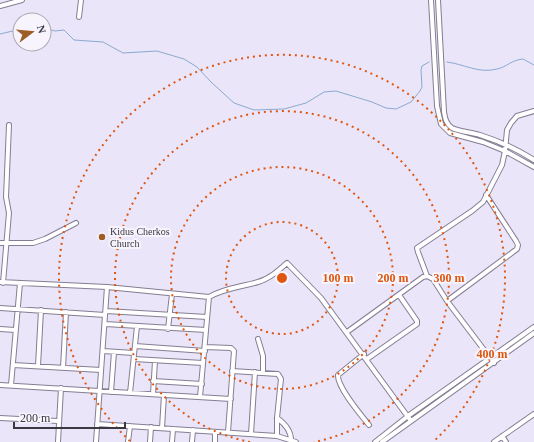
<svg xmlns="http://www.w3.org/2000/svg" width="534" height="442" font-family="Georgia,serif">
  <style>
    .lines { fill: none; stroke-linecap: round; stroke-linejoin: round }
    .stream { stroke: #8aaacf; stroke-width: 1 }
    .minor-casing { stroke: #847e92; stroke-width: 6 }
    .minor { stroke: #fff; stroke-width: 4 }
    .ring { fill: none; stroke: #df570f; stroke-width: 2; stroke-dasharray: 2 4 }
    .poi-dot { fill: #9d5d26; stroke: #f7f4fd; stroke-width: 1.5 }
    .labels { text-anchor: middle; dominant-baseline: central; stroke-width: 4; stroke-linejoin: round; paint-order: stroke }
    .poi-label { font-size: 10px; fill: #3b3841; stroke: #f7f4fd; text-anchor: start }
    .centre { fill: #df570f; stroke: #f7f4fd; stroke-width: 2 }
    .ring-label { font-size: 12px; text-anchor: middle; font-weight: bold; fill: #df570f; stroke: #f7f4fd; stroke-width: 4; stroke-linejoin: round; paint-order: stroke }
  </style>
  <rect width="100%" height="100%" fill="#ebe5fa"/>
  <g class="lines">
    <path class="stream" d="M29 20H32
      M44 28 55 31 64 30 74 40 103 42 123 53 157 51 184 59 197 67 211 82 234 103 254 110 284 109 306 103 324 92 336 91 372 102 386 108 396 109 411 102 420 91 422 87 421 70 422 66 429 62
      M0 34 17 30 20 27
      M447 62C464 64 479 74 497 69 507 67 511 60 523 59L534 65"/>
    <defs>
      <path id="minor" d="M431 0 437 106 441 124 450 133 483 142 505 151 534 167
        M438 0 444 112C445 118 446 124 452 128 460 132 471 132 480 135 499 141 517 149 534 160
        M0 6 22 0
        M79 17 81 0
        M0 243H33L45 239 76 223
        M427 276 418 252 417 248 472 211 483 202 502 165 505 151 507 130 511 123 517 116 534 111
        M0 282 107 287 209 297C224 288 241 287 258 282 269 279 278 271 287 263L321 298 411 421
        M3 283 9 213 6 197 9 125
        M447 301 517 249 518 245 516 241 486 195
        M0 308 105 315
        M106 311 207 317
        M105 324 206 330
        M0 329 15 330
        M168 329 172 294
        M347 332 423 277 427 276 433 279 447 301 494 363
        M258 339 263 356V373
        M135 346 205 351
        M205 347 231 348 234 351 228 432
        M103 351 134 353
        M364 354 338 375C337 387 361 415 369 425
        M134 359 203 363
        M367 359 417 324V321L399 295
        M13 365 101 370
        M38 366 41 310
        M63 368 66 312
        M232 371 278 374 281 379 277 418V436
        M153 381 202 384
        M0 385 231 399
        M11 385 20 283
        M111 392 114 352
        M130 393 137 326
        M153 394 155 361
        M200 397 209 297
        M0 418 58 421
        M277 418C284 423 291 430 291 440
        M97 424 277 436 296 442
        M162 428 164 395
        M251 434 255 372
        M502 436 506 442
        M58 442 61 388
        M96 442 107 287
        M128 442 130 426
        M150 442 151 427
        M172 442 173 429
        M192 442 193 430
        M215 442V432
        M375 442 408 416 534 327
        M382 442 534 333
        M494 442 534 414"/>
    </defs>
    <use href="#minor" class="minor-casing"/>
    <use href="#minor" class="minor"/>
  </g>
  <g class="ring">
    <circle cx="282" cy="278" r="56"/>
    <circle cx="282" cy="278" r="111"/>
    <path d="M250 442A167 167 0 1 1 314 442"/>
    <path d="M130 441A223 223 0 1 1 434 441"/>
  </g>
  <circle class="poi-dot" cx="102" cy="237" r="4"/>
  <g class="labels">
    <g class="poi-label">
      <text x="110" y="231">Kidus Cherkos<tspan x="110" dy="12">Church</tspan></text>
    </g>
  </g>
  <circle cx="282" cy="278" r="6" class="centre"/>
  <g class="ring-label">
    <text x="338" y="282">100 m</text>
    <text x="393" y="282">200 m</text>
    <text x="449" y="282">300 m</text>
    <text x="492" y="358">400 m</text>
  </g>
  <g transform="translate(32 32) rotate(74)"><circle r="19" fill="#f7f4fd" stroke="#aca9b2"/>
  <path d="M0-3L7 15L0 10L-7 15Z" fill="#9d5d26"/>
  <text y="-6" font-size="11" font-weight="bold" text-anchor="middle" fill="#3b3841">N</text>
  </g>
  <path d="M14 422v6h111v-6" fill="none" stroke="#3b3841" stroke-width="2"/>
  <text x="20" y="422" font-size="12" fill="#3b3841" stroke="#f7f4fd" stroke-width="3" paint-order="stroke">200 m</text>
</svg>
